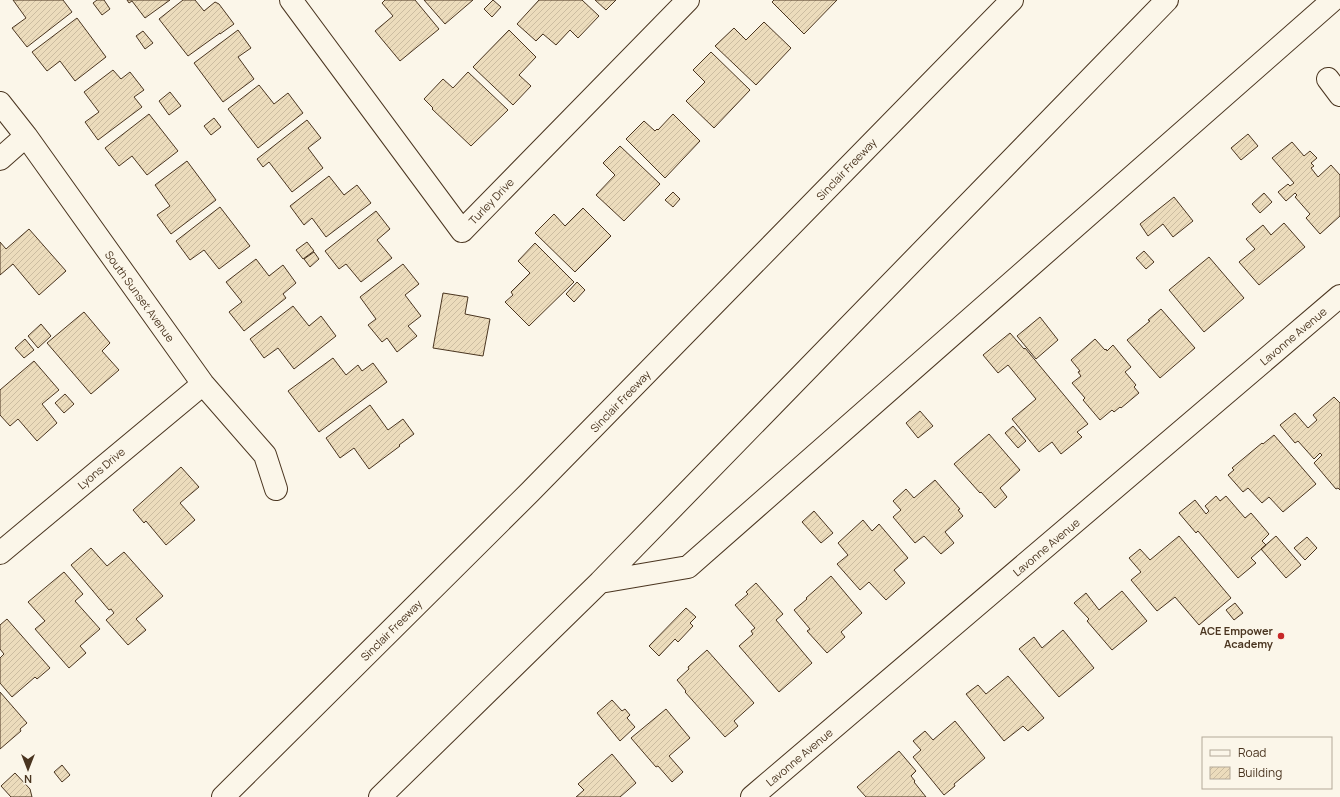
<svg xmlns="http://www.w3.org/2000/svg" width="1340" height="797" font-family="Manrope,sans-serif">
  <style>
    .building { fill: url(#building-hatch); stroke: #4a3520 }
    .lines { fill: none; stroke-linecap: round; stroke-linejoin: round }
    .minor-casing { stroke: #4a3520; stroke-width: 24 }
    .motorway-casing { stroke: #4a3520; stroke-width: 24 }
    .minor { stroke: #fbf6e9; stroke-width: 22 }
    .motorway { stroke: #fbf6e9; stroke-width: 22 }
    .poi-dot { fill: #c62828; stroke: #fbf6e9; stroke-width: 1.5 }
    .labels { text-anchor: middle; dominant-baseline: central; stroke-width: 3; stroke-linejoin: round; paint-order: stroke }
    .street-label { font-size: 11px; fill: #4a3520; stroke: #fbf6e9 }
    .poi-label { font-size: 11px; font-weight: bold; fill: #4a3520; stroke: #fbf6e9; text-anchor: end }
  </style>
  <defs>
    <pattern id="building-hatch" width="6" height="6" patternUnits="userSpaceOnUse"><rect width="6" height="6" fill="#ecdcbc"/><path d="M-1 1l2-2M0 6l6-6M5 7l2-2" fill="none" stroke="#ccbda1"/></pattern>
  </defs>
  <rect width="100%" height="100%" fill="#fbf6e9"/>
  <path class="building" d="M13 0H63L72 12 27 47 12 28 26 18Z
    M97 0H104L110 9 102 15 93 3Z
    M127 0H170L145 18 132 1 129 3Z
    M183 0H195L204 11 215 2 219 4 234 24 220 34V33L188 56 159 19Z
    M385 0H415L439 29 400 61 375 31 393 16 382 3Z
    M424 0H473L445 24Z
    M493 0 501 7 492 17 484 9Z
    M539 0H582L599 16 578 38 570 30 556 45 543 34 536 41 517 24Z
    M595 0H616L606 10Z
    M774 0H837L804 34 772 2Z
    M77 18 106 57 75 81 60 61 47 71 32 52Z
    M764 22 791 48 756 85 715 46 734 28 746 40Z
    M238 30 251 48 238 57 254 79 223 102 194 63Z
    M509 30 536 57 519 75 531 86 513 105 473 67Z
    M143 31 153 43 145 49 136 36Z
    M711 52 750 90 714 128 686 101 705 82 693 70Z
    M113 70 121 79 130 72 144 90 134 97 142 107 98 140 85 122 99 112 84 92Z
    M468 72 508 110 471 146 432 109 433 108 424 99 443 79 453 88Z
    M259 85 274 104 288 93 303 113 258 148 228 109Z
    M170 92 181 106 169 115 159 101Z
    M149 114 178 151 147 175 132 156 119 166 105 148Z
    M673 114 700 141 665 178 626 139 644 121 655 131 657 129 658 130Z
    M214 118 221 127 211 135 204 126Z
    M307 120 321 138 308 148 323 168 292 192 269 162 263 167 257 159Z
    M1248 134 1258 146 1241 160 1231 148Z
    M1292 142 1304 156 1310 151 1317 158 1311 163 1314 166 1311 168 1318 177 1331 165 1340 175V216L1320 234 1306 218 1310 214 1295 197 1297 195 1295 193 1286 201 1278 192 1288 184 1290 186 1294 183 1272 158Z
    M620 146 660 184 624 221 596 195 615 175 603 163Z
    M187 161 216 200 171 234 157 215 170 206 155 185Z
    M329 176 344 195 357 185 371 203 326 237 312 218 304 225 290 206Z
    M673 192 680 199 673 207 665 200Z
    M1264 193 1272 202 1260 213 1252 204Z
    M1174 197 1193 221 1173 237 1163 224 1148 236 1140 224Z
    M220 207 250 246 219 269 204 250 190 260 176 241Z
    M583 208 611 236 575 272 535 233 554 214 565 226Z
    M376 211 390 229 377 240 392 258 361 282 346 264 339 269 325 251Z
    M1284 223 1305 247 1259 285 1239 262 1255 249 1246 239 1263 225 1271 235Z
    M29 229 66 271 39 295 13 264 0 275V242L6 249Z
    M307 242 314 251 303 259 296 250Z
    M535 243 574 282 529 326 505 302 513 295 511 292 530 273 518 261Z
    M1144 251 1154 262 1146 269 1136 258Z
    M314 252 319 259 310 267 304 259Z
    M1209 257 1244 298 1204 332 1169 290Z
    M256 259 269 276 283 265 296 283 283 294 286 298 244 331 229 312 242 302 226 282Z
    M403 264 419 284 405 295 421 316 408 326 417 336 397 352 387 338 382 342 368 325 376 319 360 297Z
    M577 282 585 290 574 302 566 294Z
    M443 293 468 297 465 314 490 319 483 356 433 348Z
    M293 306 309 326 321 316 336 336 294 369 278 348 264 358 250 339Z
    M1161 309 1195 348 1160 378 1127 340 1150 321 1148 320Z
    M84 312 110 343 102 351 119 370 91 394 47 343Z
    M1040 317 1058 340 1036 359 1017 336Z
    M41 324 51 336 38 348 28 336Z
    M1010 333 1024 349 1025 348 1088 424 1077 432 1082 437 1061 454 1052 442 1039 452 1012 419 1036 399 1008 365 998 373 983 355Z
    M25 339 34 350 24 358 15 348Z
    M1095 339 1105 350 1106 349 1107 351 1113 345 1131 367 1125 372 1136 385 1134 387 1139 393 1121 408 1120 407 1114 412 1112 410 1100 420 1083 400 1085 398 1072 383 1081 376 1078 372 1080 371 1071 360Z
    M333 358 346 375 358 365 362 371 373 363 387 382 319 432 288 391Z
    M34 361 59 390 42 404 57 423 37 441 18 419 10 426 0 415V390Z
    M65 394 74 404 64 413 55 403Z
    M1334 397 1340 403V490L1338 488 1336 489 1314 463 1322 455 1320 453 1314 459 1298 441 1295 443 1280 425 1295 413 1308 428 1317 420 1313 415Z
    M370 405 388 430 403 419 414 434 399 445 400 446 369 469 354 448 340 458 326 438Z
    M920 411 933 426 918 438 906 423Z
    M1013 426 1026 441 1018 448 1005 433Z
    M989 434 1020 470 1000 488 1007 497 995 508 981 492 980 493 954 464Z
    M1274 435 1316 484 1283 512 1269 497 1262 503 1248 488 1243 492 1228 475 1234 470 1232 468 1262 443 1263 444Z
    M181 467 199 487 180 503 195 520 166 545 146 521 144 523 133 510Z
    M935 480 960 509 958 510 963 516 945 532 954 543 941 554 924 536 915 543 893 517 901 510 893 501 906 489 914 498Z
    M1216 496 1220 501 1226 496 1245 518 1251 513 1269 534 1262 541 1266 545 1251 558 1256 563 1238 578 1198 531 1196 533 1179 513 1195 500 1206 514 1209 511 1205 506Z
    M814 511 833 533 821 543 802 522Z
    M863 520 872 531 879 524 908 558 894 570 905 583 886 600 869 582 860 590 837 564 848 555 838 543Z
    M1179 536 1231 598 1199 625 1175 597 1157 611 1131 580 1141 572 1129 558 1140 549 1150 560Z
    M1276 536 1301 565 1286 578 1261 549Z
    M1307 537 1317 548 1305 560 1294 548Z
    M91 548 107 566 124 552 163 596 136 619 146 630 128 645 106 620 114 613 111 609 109 610 71 565Z
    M64 572 83 594 75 601 100 629 80 646 86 653 69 668 35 629 45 621 28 602Z
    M831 576 862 613 841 632 845 637 827 653 807 631 810 629 794 610 807 599 806 598Z
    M756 583 783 614 776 620 812 663 779 692 739 646 753 634 751 631 755 628 735 605 748 594 746 592Z
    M1122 591 1147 621 1112 650 1087 621 1089 619 1074 603 1086 593 1099 610Z
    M1235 603 1243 613 1234 620 1226 610Z
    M686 608 696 617 690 623 693 626 678 642 675 639 659 656 649 646Z
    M7 619 50 668 37 679 35 677 12 697 0 683V658L4 654 0 649V625Z
    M1063 630 1094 668 1059 697 1019 649 1034 637 1042 648Z
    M707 650 754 703 734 721 738 726 725 737 685 692 686 691 677 680 689 669 688 667Z
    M1008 676 1044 718 1028 731 1023 726 1004 741 966 694 978 685 986 694Z
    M0 692 27 723 20 729 21 731 0 749Z
    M612 700 622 711 625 709 630 715 627 718 635 727 620 741 597 713Z
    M666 709 690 738 669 756 683 772 672 782 658 766 656 767 631 738Z
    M955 721 985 758 954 784 955 786 944 795 913 757 921 750 913 741 925 731 933 740Z
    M899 751 916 771 911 776 915 781 914 782 926 797H866L857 787Z
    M612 754 636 783 620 797H576L584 790 578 784Z
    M62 765 70 775 62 782 54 772Z
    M15 773 30 789 32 797H11L1 786Z"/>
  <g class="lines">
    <defs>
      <path id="minor" d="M291 0 462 231 688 0
        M1328 79 1340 95
        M0 103 26 136 203 384 265 455 276 489
        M0 159 26 136
        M0 553 203 384
        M752 797 1340 296"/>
      <path id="motorway" d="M600 582 688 567 1333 0
        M223 797 530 492 1012 0
        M380 797 600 582 1167 0"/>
    </defs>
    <use href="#minor" class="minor-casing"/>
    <use href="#motorway" class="motorway-casing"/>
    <use href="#minor" class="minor"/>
    <use href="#motorway" class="motorway"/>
  </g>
  <circle class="poi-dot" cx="1281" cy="636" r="4"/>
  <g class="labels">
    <g class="street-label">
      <text transform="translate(846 169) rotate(-46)">Sinclair Freeway</text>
      <text transform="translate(491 201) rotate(-46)">Turley Drive</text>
      <text transform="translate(140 296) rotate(54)">South Sunset Avenue</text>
      <text transform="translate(1293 336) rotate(-40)">Lavonne Avenue</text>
      <text transform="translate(620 401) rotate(-46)">Sinclair Freeway</text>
      <text transform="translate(101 468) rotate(-40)">Lyons Drive</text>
      <text transform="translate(1046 547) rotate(-40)">Lavonne Avenue</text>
      <text transform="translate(391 630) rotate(-45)">Sinclair Freeway</text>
      <text transform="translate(799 757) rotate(-40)">Lavonne Avenue</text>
    </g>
    <g class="poi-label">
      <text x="1273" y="630">ACE Empower<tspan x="1273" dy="13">Academy</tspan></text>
    </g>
  </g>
  <rect x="1202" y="737" width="130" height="52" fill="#fbf6e9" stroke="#b4a999"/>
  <rect x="1210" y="750" width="20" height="6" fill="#fbf6e9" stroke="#b4a999"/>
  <text x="1238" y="757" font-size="12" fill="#4a3520">Road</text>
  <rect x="1210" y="767" width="20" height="12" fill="url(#building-hatch)" stroke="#b4a999"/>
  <text x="1238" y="777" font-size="12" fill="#4a3520">Building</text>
  <g transform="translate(28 769) rotate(180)" stroke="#fbf6e9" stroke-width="3" paint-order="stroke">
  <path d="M0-3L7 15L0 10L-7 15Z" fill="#4a3520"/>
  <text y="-6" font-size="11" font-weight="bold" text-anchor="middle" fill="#4a3520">N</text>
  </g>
</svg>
